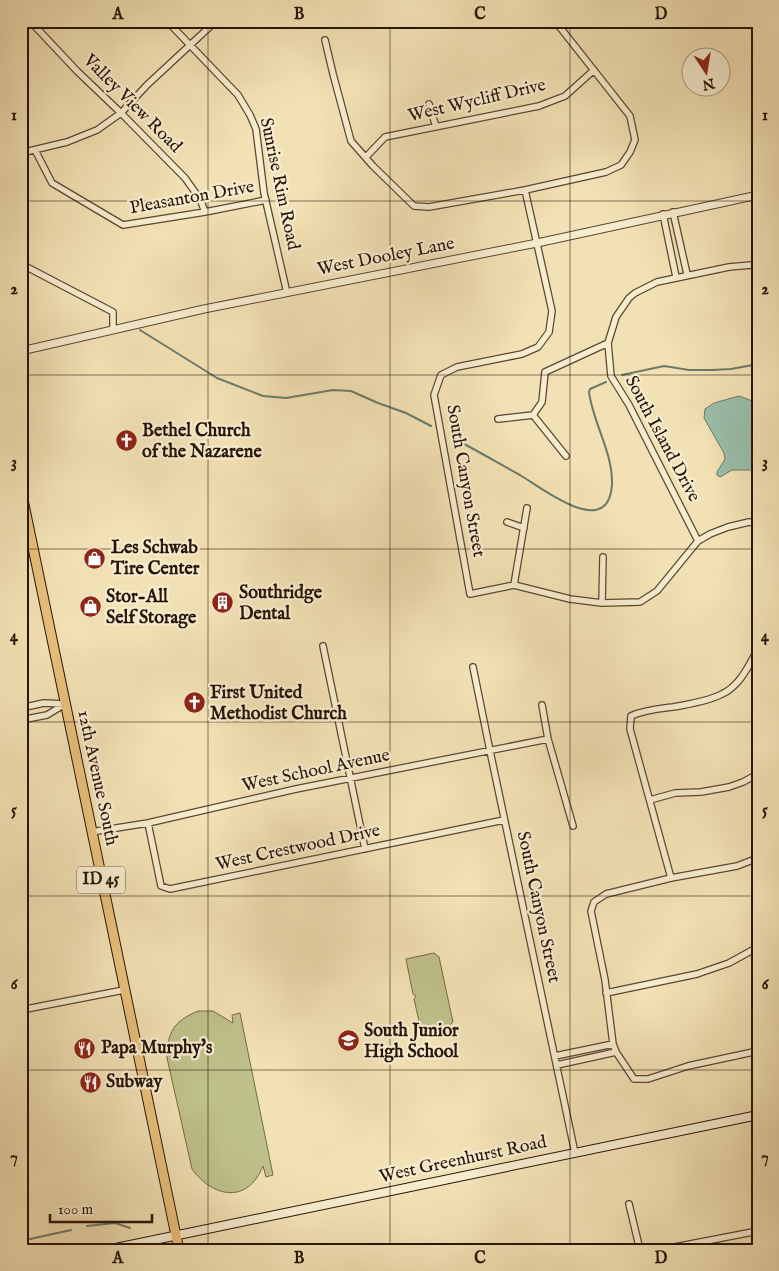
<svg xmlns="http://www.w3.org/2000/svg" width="779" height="1271" font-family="'IM FELL English',serif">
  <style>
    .green { fill: #bfc18a; stroke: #736a48 }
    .water { fill: #9bbeab; stroke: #6d7a69 }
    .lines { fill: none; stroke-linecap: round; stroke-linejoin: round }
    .stream { stroke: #6d7a69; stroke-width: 2 }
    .minor-casing { stroke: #5a4732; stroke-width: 8 }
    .tertiary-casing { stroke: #5a4732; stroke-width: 9 }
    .secondary-casing { stroke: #271407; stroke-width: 10 }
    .primary-casing { stroke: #271407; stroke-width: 11 }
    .minor { stroke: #f7ecce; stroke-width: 5.5 }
    .tertiary { stroke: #f7ecce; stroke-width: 7 }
    .secondary { stroke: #f7ecce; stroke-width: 8 }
    .primary { stroke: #e9c07a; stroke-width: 9 }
    .grid { fill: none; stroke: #271407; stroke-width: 1; stroke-opacity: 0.55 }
    .labels { text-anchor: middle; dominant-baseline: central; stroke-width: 4.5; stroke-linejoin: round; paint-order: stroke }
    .shield { fill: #f7ecce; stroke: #655543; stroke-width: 1 }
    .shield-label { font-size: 16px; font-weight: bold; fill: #271407 }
    .street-label { font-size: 18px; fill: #271407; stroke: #f7ecce }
    .poi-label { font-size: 18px; font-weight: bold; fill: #271407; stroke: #f7ecce; text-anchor: start }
    .neatline { fill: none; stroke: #271407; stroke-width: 2 }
    .grid-label { font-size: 16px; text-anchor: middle; font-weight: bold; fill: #271407 }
  </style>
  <rect width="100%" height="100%" fill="#f2e1b4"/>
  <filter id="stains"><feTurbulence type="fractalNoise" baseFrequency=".004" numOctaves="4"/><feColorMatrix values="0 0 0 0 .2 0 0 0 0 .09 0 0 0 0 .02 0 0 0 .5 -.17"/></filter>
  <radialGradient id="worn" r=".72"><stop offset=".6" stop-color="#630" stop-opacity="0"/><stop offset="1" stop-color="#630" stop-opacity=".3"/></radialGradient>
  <path class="green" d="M434 953 439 957 453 1022 449 1026 424 1032 421 1030 414 999 416 996 413 994 406 959Z
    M198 1011H213L233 1023 232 1015 240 1013 273 1175 266 1177 263 1166C248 1204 213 1198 192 1169L167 1058C167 1032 174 1021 198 1011Z"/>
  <path class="water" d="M739 396 750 400 758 407V470H732L720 477 717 475V472L725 459 724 453 704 418 705 409 714 403Z"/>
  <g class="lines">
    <path class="stream" d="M21 268 25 270
      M140 330 217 378 263 396 286 398 333 390 351 391 378 403 406 413 431 426
      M622 375 664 366 689 370H712L731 369 758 364
      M453 438C476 450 498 463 520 475 542 488 609 542 612 484 613 453 593 423 589 392L590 389 606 382
      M87 1226 115 1223 130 1228
      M21 1241 71 1230"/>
    <defs>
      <path id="minor" d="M30 21 77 71 121 113 185 178 200 199 205 212
        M167 21 238 95 250 115 256 129 264 193 287 293
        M755 21 758 37
        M325 40 333 74 351 141 373 166 414 206 429 207 525 190 552 311 549 332 538 347 522 354 457 367 441 375 434 395 470 594 514 585 570 599 602 603 640 602 657 591 698 541 710 534 728 527 749 522 758 523
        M429 104 436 127
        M35 150 52 183 123 225 205 212 266 200
        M21 153 67 142 97 130 121 113 147 85 216 21
        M366 157 385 137 539 106 565 96 594 70
        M525 190 606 172 621 165 630 152 635 140 630 116 555 21
        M673 212 687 274
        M663 214 676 277
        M21 264 113 312V330
        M533 415 566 456
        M498 419 533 415 542 402 545 372 608 343
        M507 522 524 528
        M698 541 629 405 611 376 608 343 616 317 629 298 635 293 657 282 729 267 751 265 758 269
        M514 585 527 508
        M602 603 603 557
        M323 646 365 849
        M758 649C749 665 740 686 722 694 711 700 685 705 673 707 658 709 644 710 631 716L630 729 671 878 606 894 594 902 591 911 605 980 613 1044 616 1052 634 1079H648L688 1066 758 1051
        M473 667 490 751 575 1153
        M542 705 548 739 573 826
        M21 708 44 703 65 704
        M21 720 47 715 65 704
        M650 800 675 793 701 792 729 787 743 782 758 774
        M148 823 161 886 170 889 504 820
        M91 832 148 823 296 789 548 739
        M671 878 737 866 758 858
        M606 993 697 974 729 963 758 947
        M21 1010 124 990
        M555 1056 613 1044
        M557 1065 616 1052
        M629 1204 640 1250
        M659 1250 758 1231"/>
      <path id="tertiary" d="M21 351 204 309 537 243 758 195"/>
      <path id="secondary" d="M106 1250 758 1115"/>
      <path id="primary" d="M21 490 179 1250"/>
    </defs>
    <use href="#minor" class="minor-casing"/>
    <use href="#tertiary" class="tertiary-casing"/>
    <use href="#secondary" class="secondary-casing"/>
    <use href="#primary" class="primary-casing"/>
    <use href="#minor" class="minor"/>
    <use href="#tertiary" class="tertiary"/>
    <use href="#secondary" class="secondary"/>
    <use href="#primary" class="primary"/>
  </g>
  <path class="grid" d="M208 21V1250M390 21V1250M570 21V1250M21 201H758M21 375H758M21 549H758M21 722H758M21 896H758M21 1070H758"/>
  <defs>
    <symbol id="church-disc" viewBox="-11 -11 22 22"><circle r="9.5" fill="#8f2418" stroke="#f7ecce"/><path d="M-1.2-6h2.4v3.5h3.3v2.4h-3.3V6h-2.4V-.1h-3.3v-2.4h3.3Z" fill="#fff"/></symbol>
    <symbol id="shop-disc" viewBox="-11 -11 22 22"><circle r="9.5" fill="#8f2418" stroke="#f7ecce"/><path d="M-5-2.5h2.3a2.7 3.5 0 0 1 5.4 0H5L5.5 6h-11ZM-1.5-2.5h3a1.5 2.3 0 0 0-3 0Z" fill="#fff"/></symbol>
    <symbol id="building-disc" viewBox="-11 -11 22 22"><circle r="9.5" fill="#8f2418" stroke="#f7ecce"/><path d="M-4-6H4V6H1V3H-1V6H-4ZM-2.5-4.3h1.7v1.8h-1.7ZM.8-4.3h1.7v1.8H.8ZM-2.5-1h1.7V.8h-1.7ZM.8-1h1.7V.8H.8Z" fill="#fff"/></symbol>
    <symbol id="school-disc" viewBox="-11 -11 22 22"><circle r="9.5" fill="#8f2418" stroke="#f7ecce"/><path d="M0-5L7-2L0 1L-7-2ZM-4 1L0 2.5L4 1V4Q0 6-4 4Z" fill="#fff"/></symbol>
    <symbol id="restaurant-disc" viewBox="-11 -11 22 22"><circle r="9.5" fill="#8f2418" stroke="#f7ecce"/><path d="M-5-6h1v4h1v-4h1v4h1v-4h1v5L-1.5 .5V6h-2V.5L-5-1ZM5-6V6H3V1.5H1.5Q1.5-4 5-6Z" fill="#fff"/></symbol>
  </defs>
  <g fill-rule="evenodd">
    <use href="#church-disc" x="114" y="428" width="25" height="25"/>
    <use href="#shop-disc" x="82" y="546" width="25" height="25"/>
    <use href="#building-disc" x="210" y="590" width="25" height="25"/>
    <use href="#shop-disc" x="78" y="594" width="25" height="25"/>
    <use href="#church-disc" x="182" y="690" width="25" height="25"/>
    <use href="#school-disc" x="336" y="1028" width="25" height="25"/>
    <use href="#restaurant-disc" x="72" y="1036" width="25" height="25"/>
    <use href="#restaurant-disc" x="78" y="1070" width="25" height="25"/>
  </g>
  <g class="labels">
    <rect class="shield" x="77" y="866.5" width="48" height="27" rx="4"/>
    <g class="shield-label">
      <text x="101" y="880">ID 45</text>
    </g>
    <g class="street-label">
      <text transform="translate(477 101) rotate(-13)">West Wycliff Drive</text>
      <text transform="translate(132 104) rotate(45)">Valley View Road</text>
      <text transform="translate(279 184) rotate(78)">Sunrise Rim Road</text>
      <text transform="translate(192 198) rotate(-10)">Pleasanton Drive</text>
      <text transform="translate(386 257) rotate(-11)">West Dooley Lane</text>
      <text transform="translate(662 439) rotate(62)">South Island Drive</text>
      <text transform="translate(465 481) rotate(80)">South Canyon Street</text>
      <text transform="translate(316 771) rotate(-12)">West School Avenue</text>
      <text transform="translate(97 778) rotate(78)">12th Avenue South</text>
      <text transform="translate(298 848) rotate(-12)">West Crestwood Drive</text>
      <text transform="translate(538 907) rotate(78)">South Canyon Street</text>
      <text transform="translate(463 1160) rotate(-12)">West Greenhurst Road</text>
    </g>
    <g class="poi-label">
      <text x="142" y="431">Bethel Church<tspan x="142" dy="21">of the Nazarene</tspan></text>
      <text x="111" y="548">Les Schwab<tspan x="111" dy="21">Tire Center</tspan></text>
      <text x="239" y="593">Southridge<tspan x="239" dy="21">Dental</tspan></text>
      <text x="106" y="597">Stor-All<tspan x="106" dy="21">Self Storage</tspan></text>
      <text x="210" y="693">First United<tspan x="210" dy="21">Methodist Church</tspan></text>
      <text x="364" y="1031">South Junior<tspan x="364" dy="21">High School</tspan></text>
      <text x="101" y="1048">Papa Murphy's</text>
      <text x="106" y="1082">Subway</text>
    </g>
  </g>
  <rect width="779" height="1271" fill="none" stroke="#f2e1b4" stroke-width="55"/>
  <g transform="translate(706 72) rotate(168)"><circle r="24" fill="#f7ecce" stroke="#a4967e"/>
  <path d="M0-4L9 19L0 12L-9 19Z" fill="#8f2418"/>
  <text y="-8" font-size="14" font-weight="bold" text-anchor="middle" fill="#271407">N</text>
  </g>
  <path d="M50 1214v8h102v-8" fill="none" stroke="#271407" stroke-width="2.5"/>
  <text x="58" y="1214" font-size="15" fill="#271407" stroke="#f7ecce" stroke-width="4" paint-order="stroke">100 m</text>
  <rect x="28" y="28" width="724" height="1216" class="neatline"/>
  <g class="grid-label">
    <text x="118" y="19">A</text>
    <text x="299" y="19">B</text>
    <text x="480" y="19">C</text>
    <text x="661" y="19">D</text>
    <text x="14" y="120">1</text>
    <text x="765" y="120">1</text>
    <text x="14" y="294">2</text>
    <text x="765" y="294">2</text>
    <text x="14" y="467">3</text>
    <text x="765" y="467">3</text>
    <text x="14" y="641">4</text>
    <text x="765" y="641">4</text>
    <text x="14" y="815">5</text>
    <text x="765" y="815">5</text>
    <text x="14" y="989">6</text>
    <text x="765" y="989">6</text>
    <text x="14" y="1162">7</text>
    <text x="765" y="1162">7</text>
    <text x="118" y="1263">A</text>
    <text x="299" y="1263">B</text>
    <text x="480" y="1263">C</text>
    <text x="661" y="1263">D</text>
  </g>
  <rect width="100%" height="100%" filter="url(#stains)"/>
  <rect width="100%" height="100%" fill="url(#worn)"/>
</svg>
